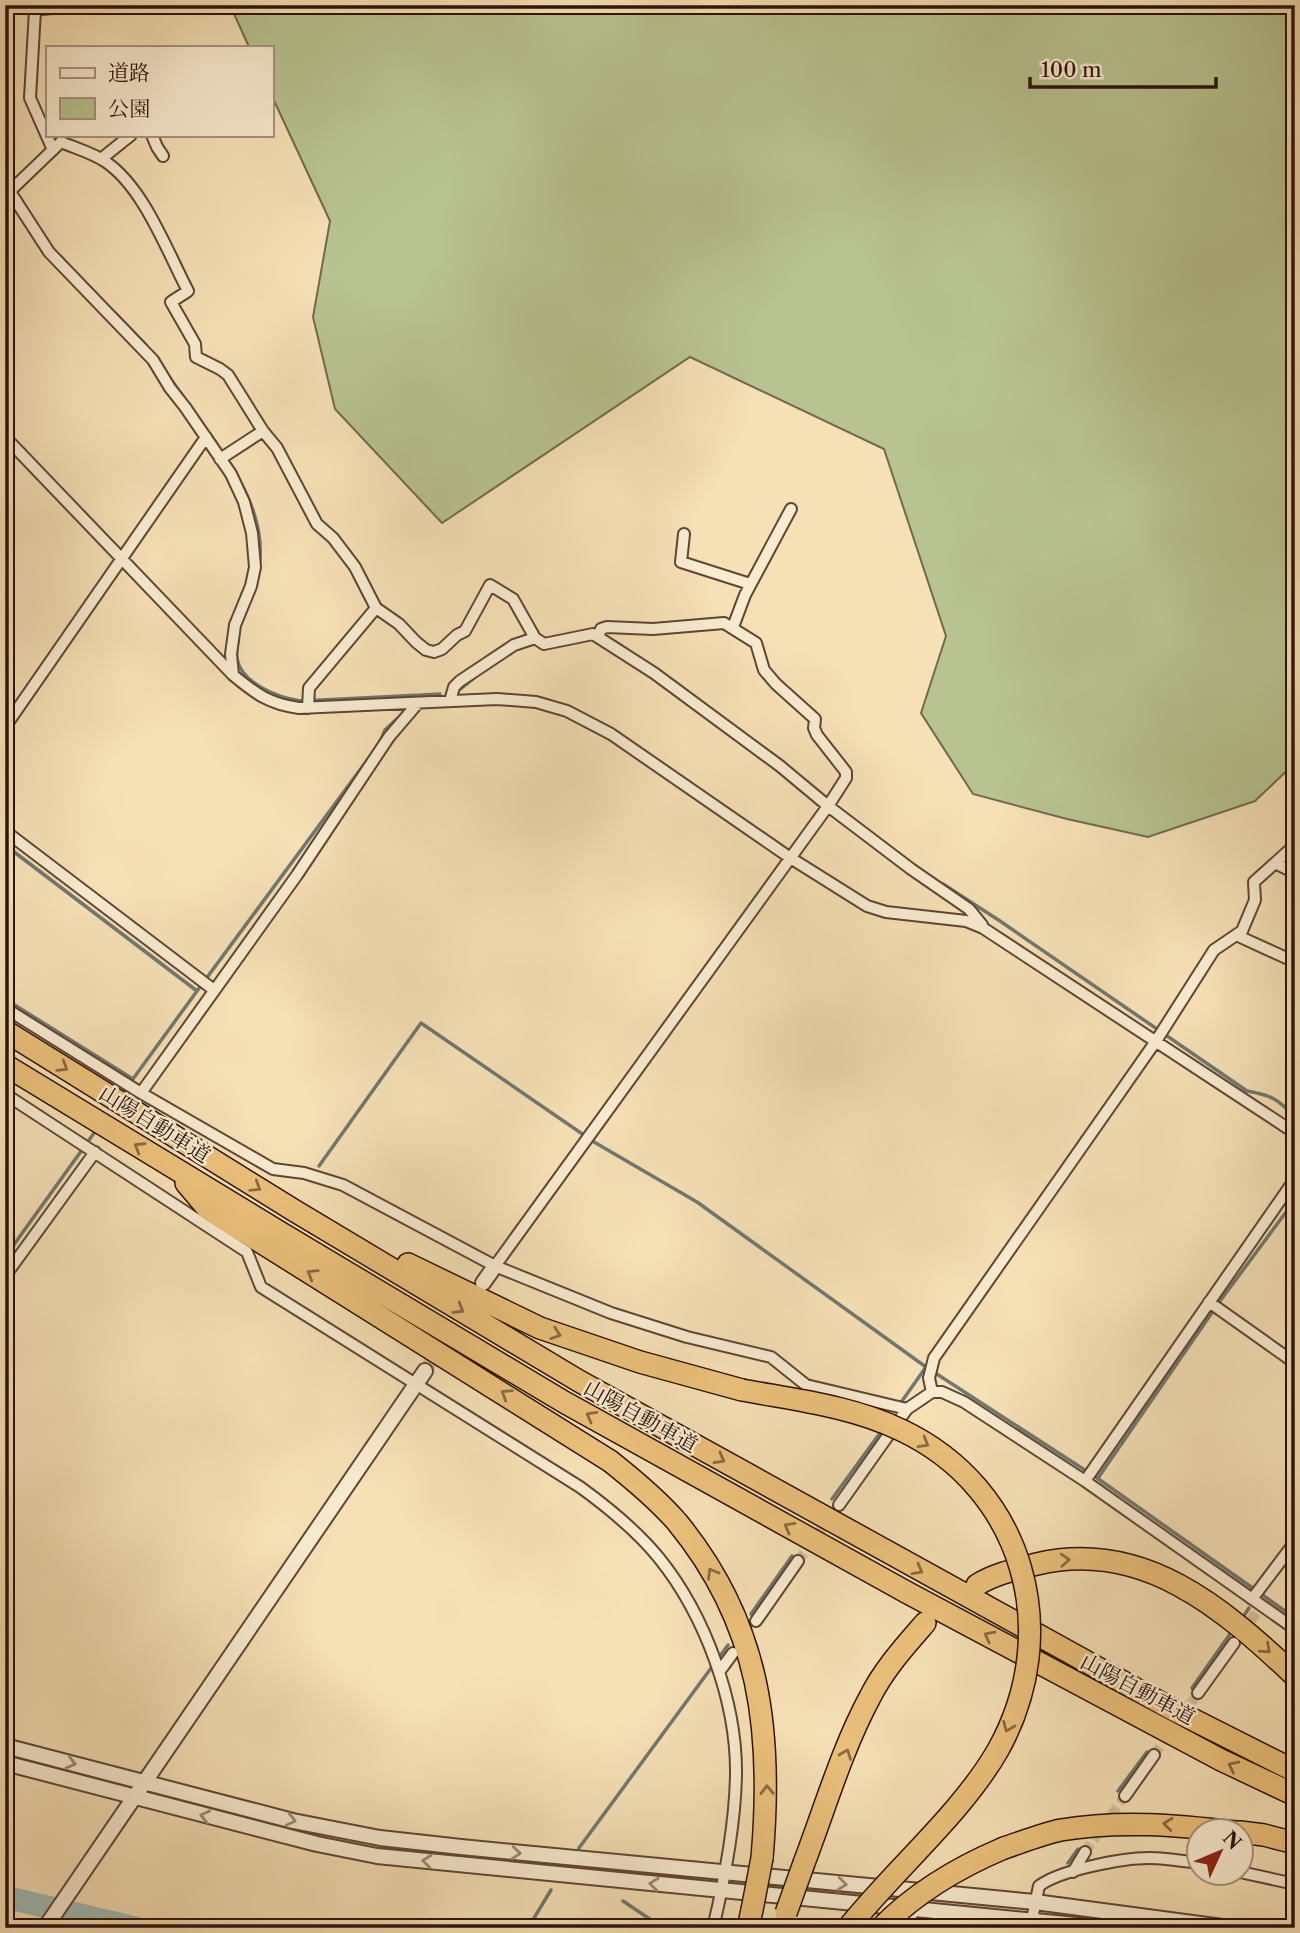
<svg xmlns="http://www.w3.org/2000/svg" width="1300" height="1933" font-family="'Libre Caslon Text','Noto Serif JP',serif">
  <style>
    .green { fill: #b8c391; stroke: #726a4d; stroke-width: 2 }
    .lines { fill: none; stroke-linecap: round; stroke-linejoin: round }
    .stream { stroke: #717771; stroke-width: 3.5 }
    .river { stroke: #9fbbb6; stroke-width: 23 }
    .minor-tunnel { stroke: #d8c19c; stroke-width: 10; stroke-dasharray: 10 5; stroke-linecap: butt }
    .tertiary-tunnel { stroke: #d8c19c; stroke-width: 14; stroke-dasharray: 14 7; stroke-linecap: butt }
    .minor-casing { stroke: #5e4634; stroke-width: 14 }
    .tertiary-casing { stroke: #5e4634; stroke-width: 18 }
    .motorway-casing { stroke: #2b1209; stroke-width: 24 }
    .minor { stroke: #f9ebd0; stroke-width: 10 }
    .tertiary { stroke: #f9ebd0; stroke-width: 14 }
    .motorway { stroke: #ebc07b; stroke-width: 21 }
    .motorway-bridge-casing { stroke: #2b1209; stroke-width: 24; stroke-linecap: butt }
    .motorway-bridge { stroke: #ebc07b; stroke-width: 21 }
    .oneway { stroke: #8b6942 }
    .oneway2 { stroke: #9c8976 }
    .labels { text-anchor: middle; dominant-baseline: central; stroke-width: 5; stroke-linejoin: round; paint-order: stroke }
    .street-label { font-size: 21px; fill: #2b1209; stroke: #f9ebd0 }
  </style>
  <rect width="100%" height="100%" fill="#f6e0b6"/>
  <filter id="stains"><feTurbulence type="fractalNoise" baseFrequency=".00286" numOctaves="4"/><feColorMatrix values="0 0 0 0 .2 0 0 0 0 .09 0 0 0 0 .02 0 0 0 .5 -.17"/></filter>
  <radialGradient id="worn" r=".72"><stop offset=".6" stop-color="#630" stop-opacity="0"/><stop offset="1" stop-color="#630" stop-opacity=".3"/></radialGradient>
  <path class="green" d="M230 5H1295V763L1255 801 1148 837 1067 819 973 794 921 713 946 636 884 449 690 357 442 523 335 409 313 317 330 221 271 94V47H249Z"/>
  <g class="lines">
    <path class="stream" d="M5 174 29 212
      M115 313 146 345
      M169 377 183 396
      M210 434 231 465
      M240 481C254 507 264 537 259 567
      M602 634 622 646
      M238 642C237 647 236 653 237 659 242 684 279 698 301 701L421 695
      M458 691 474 678
      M421 695 440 694
      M381 740 385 730 401 715
      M5 845 197 991 122 1094
      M943 884 1000 921 1247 1091C1271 1095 1278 1099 1295 1117
      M197 991 371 755
      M5 999 133 1079
      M319 1166 421 1023 594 1142 697 1202 926 1367 1097 1478 1295 1618
      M5 1257 97 1129
      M902 1401 926 1367
      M1098 1478 1220 1301 1295 1200
      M832 1499 880 1433
      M751 1614 792 1556
      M1245 1614 1249 1608
      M1192 1688 1230 1634
      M1118 1791 1147 1752
      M579 1848 728 1645
      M1068 1863 1078 1849
      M623 1901 663 1928
      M528 1928 551 1890
      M1282 1928 1295 1909"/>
    <path class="river" d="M5 1897 135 1928"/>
    <path class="minor-tunnel" d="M798 1561 839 1505
      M1242 1632 1256 1613
      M1182 1716 1198 1693
      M1154 1755 1170 1732
      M1085 1852 1125 1796"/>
    <path class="tertiary-tunnel" d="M425 1371 468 1305"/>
    <defs>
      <path id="minor" d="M33 5 35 10 30 98 53 150
        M35 10 75 5
        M152 135 157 147 163 156
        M101 159 131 135
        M5 184 49 252 153 360 170 388 185 407 231 474 244 502 252 533 255 567 251 586 235 625 231 654 233 675
        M10 191 61 142C75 148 93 153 106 162 144 188 167 251 188 291L171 302 195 344 196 357 220 369 228 375 263 431 277 448 317 524 333 538 355 567 376 608 399 624 416 642 426 650 434 652 442 649 457 635 465 631 490 585 513 599 535 638
        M5 437 233 675C256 694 269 704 299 708L497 699 536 702 567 711 611 734 789 857 867 906 886 912 966 921 983 928 1295 1133
        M220 459 263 431
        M684 534 681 562 750 584
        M733 627 745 595 791 509
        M450 701 454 687 460 681 514 645 535 638 544 644 593 634 654 673 780 766 828 806 911 869 969 909 982 925
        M308 708 309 688 376 608
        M5 727 206 437
        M5 831 214 990
        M1275 863 1295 873
        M1236 935 1295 962
        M5 1008 141 1093 273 1169 304 1173 343 1185 495 1266 611 1313 687 1337 771 1357 806 1385 907 1409 932 1392H942L964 1402 1085 1481 1295 1629
        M141 1093 297 875 389 737 418 703
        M5 1094 247 1252 261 1287 580 1487C609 1508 637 1531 659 1558 705 1615 737 1702 736 1775 735 1827 725 1878 713 1928
        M495 1266 828 806 846 778V772L817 735 814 728 815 719 776 684 764 670 756 643 724 623 653 629 607 627 601 629 598 637
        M5 1276 95 1152
        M1209 1302 1295 1363
        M932 1392 929 1378 934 1358 1156 1041 1214 950 1242 931 1255 900 1254 882 1295 845
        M1085 1481 1295 1179
        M839 1505 907 1409
        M1252 1599 1295 1542
        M756 1621 798 1561
        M719 1672 733 1653
        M1198 1693 1234 1643
        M1125 1796 1154 1755
        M1073 1872 1085 1852
        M1240 1872 1295 1884
        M1032 1919 1039 1886C1060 1870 1123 1858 1149 1858 1165 1858 1183 1861 1198 1863
        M899 1928 916 1910"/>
      <path id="tertiary" d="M483 1283 495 1266
        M5 1746 293 1821 380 1838 461 1847 1035 1902 1230 1928
        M5 1763 317 1844 377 1856 1106 1928
        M45 1928 425 1371"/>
      <path id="motorway" d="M5 1031 295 1211 579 1381 1172 1709 1295 1771
        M5 1065 281 1233 564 1402 908 1593 1221 1760 1295 1795
        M186 1183 208 1209 610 1461C634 1480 657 1499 677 1522 761 1624 773 1732 762 1858
        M408 1264 540 1328 640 1362 742 1390
        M977 1585C994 1574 1017 1569 1037 1564 1143 1539 1223 1608 1295 1676
        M1240 1832 1264 1835 1295 1843
        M1004 1848C1022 1842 1042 1834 1061 1830 1121 1820 1175 1825 1236 1832
        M804 1863C825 1808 842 1749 870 1697 884 1669 905 1646 925 1623
        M748 1928 752 1910"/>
    </defs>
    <use href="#minor" class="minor-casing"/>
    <use href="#tertiary" class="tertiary-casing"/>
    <use href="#motorway" class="motorway-casing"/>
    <use href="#minor" class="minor"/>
    <use href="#tertiary" class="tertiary"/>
    <use href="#motorway" class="motorway"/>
    <defs>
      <path id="motorway-bridge" d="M742 1390C796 1400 851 1406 901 1430 1024 1488 1064 1632 998 1750 962 1813 894 1870 848 1928
        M752 1910 762 1858
        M786 1913 804 1863
        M881 1928C915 1893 959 1867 1004 1848"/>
    </defs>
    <use href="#motorway-bridge" class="motorway-bridge-casing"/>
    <use href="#motorway-bridge" class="motorway-bridge"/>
  </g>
  <defs><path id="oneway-chevron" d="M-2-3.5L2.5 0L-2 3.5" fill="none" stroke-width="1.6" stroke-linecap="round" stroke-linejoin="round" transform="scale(1.75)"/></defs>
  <g class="oneway">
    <use href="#oneway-chevron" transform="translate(63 1067) rotate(32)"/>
    <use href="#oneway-chevron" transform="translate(139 1147) rotate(-149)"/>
    <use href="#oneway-chevron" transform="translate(256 1187) rotate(32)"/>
    <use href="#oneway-chevron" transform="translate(312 1274) rotate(-148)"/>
    <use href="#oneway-chevron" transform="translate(459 1309) rotate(31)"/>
    <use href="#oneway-chevron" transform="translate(556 1334) rotate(19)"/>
    <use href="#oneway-chevron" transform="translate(506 1394) rotate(-148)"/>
    <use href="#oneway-chevron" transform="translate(591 1416) rotate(-151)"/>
    <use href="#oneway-chevron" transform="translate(924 1443) rotate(30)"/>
    <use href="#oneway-chevron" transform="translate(720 1459) rotate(29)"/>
    <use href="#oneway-chevron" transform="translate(789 1527) rotate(-151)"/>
    <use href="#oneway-chevron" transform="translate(1065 1560) rotate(-3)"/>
    <use href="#oneway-chevron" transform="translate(918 1570) rotate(29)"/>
    <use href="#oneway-chevron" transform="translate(712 1573) rotate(-120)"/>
    <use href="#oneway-chevron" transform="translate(989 1636) rotate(-152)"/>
    <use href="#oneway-chevron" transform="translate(1266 1649) rotate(42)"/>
    <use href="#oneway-chevron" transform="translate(1008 1727) rotate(112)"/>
    <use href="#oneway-chevron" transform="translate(846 1754) rotate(-69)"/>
    <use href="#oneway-chevron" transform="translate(1233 1766) rotate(-154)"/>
    <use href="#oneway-chevron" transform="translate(767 1790) rotate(-91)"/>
    <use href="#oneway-chevron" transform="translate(1168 1824) rotate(-174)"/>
  </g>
  <g class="oneway2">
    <use href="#oneway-chevron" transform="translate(71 1763) rotate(15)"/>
    <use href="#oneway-chevron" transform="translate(205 1816) rotate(-166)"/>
    <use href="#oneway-chevron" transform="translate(291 1820) rotate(13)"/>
    <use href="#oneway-chevron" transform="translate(516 1853) rotate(5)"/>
    <use href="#oneway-chevron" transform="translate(427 1861) rotate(-174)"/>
    <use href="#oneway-chevron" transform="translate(654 1884) rotate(-174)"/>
    <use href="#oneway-chevron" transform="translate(842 1884) rotate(6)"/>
  </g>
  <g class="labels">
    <g class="street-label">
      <text transform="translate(155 1124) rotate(32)">山陽自動車道</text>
      <text transform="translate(641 1416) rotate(29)">山陽自動車道</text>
      <text transform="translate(1138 1689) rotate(28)">山陽自動車道</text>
    </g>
  </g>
  <rect width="1300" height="1933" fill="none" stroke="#f6e0b6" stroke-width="28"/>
  <rect x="7" y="7" width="1286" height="1919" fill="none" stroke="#2b1209" stroke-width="3.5"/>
  <rect x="14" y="14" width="1272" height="1905" fill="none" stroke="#2b1209" stroke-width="2"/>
  <rect x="46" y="46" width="228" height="91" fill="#f9ebd0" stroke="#a79480" stroke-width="2"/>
  <rect x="60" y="68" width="35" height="10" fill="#f9ebd0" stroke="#a79480" stroke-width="2"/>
  <text x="108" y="80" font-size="21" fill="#2b1209">道路</text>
  <rect x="60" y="98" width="35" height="21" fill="#b8c391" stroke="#a79480" stroke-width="2"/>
  <text x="108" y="116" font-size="21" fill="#2b1209">公園</text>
  <g transform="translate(1220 1852) rotate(46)"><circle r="33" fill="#f9ebd0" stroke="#a79480" stroke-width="2"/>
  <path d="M0-5L12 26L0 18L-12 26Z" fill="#8f2418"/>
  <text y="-10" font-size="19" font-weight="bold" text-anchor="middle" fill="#2b1209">N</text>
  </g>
  <path d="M1030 77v10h186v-10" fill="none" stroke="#2b1209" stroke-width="3.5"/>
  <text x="1041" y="77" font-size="21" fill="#2b1209" stroke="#f9ebd0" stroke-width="5" paint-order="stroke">100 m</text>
  <rect width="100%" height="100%" filter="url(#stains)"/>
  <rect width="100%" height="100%" fill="url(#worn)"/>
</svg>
